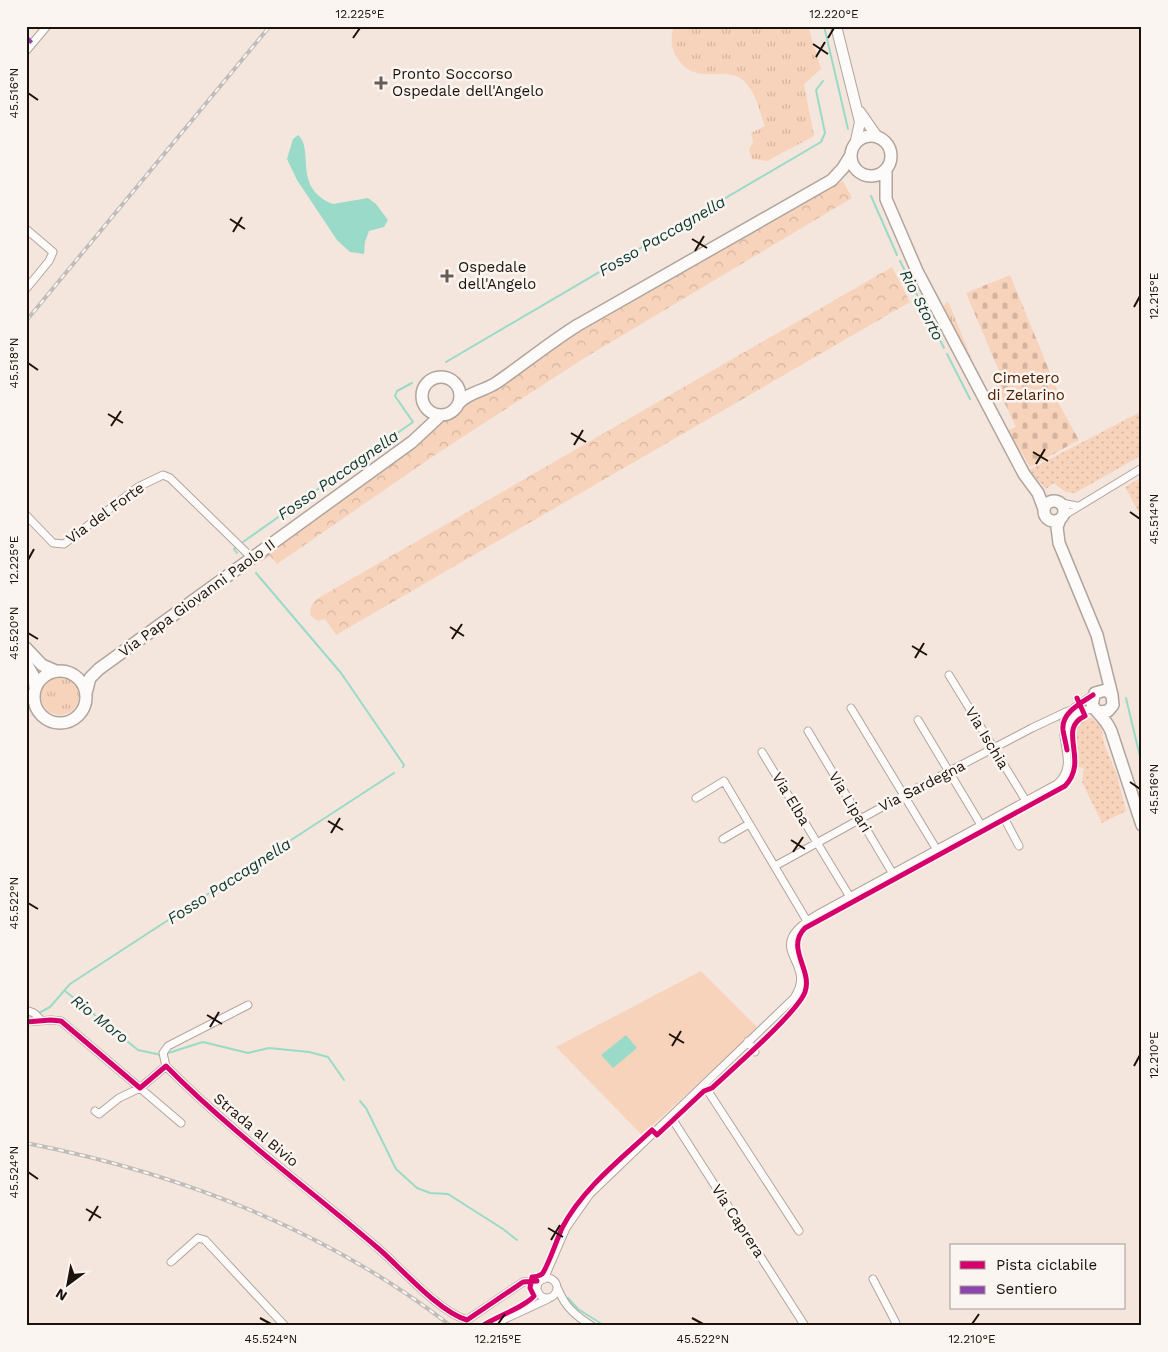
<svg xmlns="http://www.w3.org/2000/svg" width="1168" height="1352" font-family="'Work Sans',sans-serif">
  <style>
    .grass { fill: url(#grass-tufts) }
    .forest { fill: url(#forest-crowns) }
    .cemetery { fill: url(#cemetery-stones) }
    .park { fill: url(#park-dots) }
    .garden { fill: #f8d3bb }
    .water { fill: #9adac8 }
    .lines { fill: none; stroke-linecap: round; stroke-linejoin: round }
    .stream { stroke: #9adac8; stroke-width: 2 }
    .street-casing { stroke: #b0a59d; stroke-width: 9 }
    .secondary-casing { stroke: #b0a59d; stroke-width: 12 }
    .primary-casing { stroke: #b0a59d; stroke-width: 14 }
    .street { stroke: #fdfbfa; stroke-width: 7 }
    .secondary { stroke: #fdfbfa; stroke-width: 10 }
    .primary { stroke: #fdfbfa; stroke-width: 11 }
    .rail-casing { stroke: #bfbcb9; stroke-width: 4 }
    .rail { stroke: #fbf5f1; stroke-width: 2; stroke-dasharray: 5.5; stroke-linecap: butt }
    .quiet { stroke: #8e44ad; stroke-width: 4; stroke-dasharray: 8 4; stroke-linecap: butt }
    .cycleway-casing { stroke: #fbf5f1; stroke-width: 8 }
    .cycleway { stroke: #d6006c; stroke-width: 5 }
    .ticks { fill: none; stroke: #1c120b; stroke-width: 2 }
    .poi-dot { fill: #685c54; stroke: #fbf5f1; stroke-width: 2 }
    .labels { text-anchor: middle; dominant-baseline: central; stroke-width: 5; stroke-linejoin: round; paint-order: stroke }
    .poi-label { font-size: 15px; fill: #1c120b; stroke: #fbf5f1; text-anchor: start }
    .park-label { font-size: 15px; fill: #4b2100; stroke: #fbf5f1 }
    .street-label { font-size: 15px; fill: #1c120b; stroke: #fbf5f1 }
    .water-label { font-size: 16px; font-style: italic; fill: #0a382f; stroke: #fbf5f1 }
    .neatline { fill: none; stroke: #1c120b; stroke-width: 2 }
    .ticks-label { font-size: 12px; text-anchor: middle; fill: #1c120b }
  </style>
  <defs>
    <pattern id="grass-tufts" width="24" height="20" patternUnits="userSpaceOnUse" patternTransform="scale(1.25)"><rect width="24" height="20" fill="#f8d3bb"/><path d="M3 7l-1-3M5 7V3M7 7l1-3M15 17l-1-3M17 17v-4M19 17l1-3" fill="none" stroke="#d4b49f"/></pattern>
    <pattern id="forest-crowns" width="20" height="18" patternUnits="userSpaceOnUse" patternTransform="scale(1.25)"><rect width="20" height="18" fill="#f8d3bb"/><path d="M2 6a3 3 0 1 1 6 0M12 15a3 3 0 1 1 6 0" fill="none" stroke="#d4b49f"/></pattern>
    <pattern id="cemetery-stones" width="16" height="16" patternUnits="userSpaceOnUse" patternTransform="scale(1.25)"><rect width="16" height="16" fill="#f8d3bb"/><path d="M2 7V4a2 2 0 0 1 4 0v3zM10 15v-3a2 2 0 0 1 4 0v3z" fill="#d4b49f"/></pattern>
    <pattern id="park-dots" width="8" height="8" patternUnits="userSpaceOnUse" patternTransform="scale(1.25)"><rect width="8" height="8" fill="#f8d3bb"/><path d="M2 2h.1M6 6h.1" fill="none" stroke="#d4b49f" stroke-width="1.8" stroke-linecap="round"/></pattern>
  </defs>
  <rect width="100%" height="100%" fill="#f4e6dd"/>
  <path class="grass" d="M674 26H808L821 69 804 84 814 136 767 161 752 159 749 150 753 142 751 133 765 126C759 111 756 92 744 81 723 63 695 89 676 56 670 46 671 37 674 26Z
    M948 301 971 357 967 355 942 307Z
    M41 696a19 19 0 1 1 38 0a19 19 0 1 1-38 0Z"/>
  <path class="forest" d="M843 181 852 198 586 357 438 453 277 564 270 556 261 562 259 560 424 439 442 419 454 414 461 404 564 341Z
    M892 267 910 302 336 635 325 619 318 621 311 616C307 601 323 596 334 589Z"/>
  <path class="cemetery" d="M1010 275 1061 399 1058 402 1079 440 1030 467 1008 430 1016 427 991 374 999 371 966 293Z"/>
  <path class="park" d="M1142 411V455L1075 493 1065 492 1054 483 1046 489 1029 470Z
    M1142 477V518L1125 487Z
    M1088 718H1092L1101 726 1104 744 1116 772 1126 811 1102 823 1082 782 1084 768 1078 767C1081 748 1063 728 1088 718Z"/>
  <path class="garden" d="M701 971 758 1028 642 1135 556 1047Z"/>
  <path class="water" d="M298 135C315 150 292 188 333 204L368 198 376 204 388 220 384 227 369 231 365 242 364 254 350 252 337 240 297 180 287 159 293 139Z
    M626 1035 637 1048 613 1068 601 1055Z"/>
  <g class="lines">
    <path class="stream" d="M824 26 848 129
      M871 196 897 255
      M900 261 944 348
      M947 354 970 399
      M446 362 821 142 825 133 816 90 823 81
      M243 542 413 422 395 396 397 391 412 383
      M237 547 234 549 237 553
      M256 573 341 673 404 765 403 767
      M1126 698 1142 765
      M65 991 138 1050 161 1055
      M39 1013 50 1007 70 984 394 773
      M26 1016 32 1015
      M165 1054 203 1042 248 1053 269 1048 309 1052 328 1057 344 1080
      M360 1101 366 1108 396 1169 417 1188 430 1193 448 1194 503 1229 517 1240
      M568 1298 578 1309 605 1326"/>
    <defs>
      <path id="street" d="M26 51 47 26
        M26 229 53 252 49 261 26 289
        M1061 503 1077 506
        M26 515 53 543 64 544 138 487 163 475 170 478 252 558
        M1063 516 1142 468
        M949 675 1026 801
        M851 708 937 850
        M918 720 981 825
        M808 731 893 874
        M1067 735C1068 719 1080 707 1096 710
        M762 752 850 897
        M696 798 724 781 807 921
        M1002 814 1019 846
        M723 839 749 824
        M775 866 904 795 1032 728 1068 711
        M26 1010 34 1013 41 1020
        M26 1022 51 1020 61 1021 140 1088 166 1066C232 1133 308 1188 379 1249 402 1269 439 1312 467 1320L523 1282 540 1281
        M748 1041 755 1052
        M166 1066 163 1053 168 1046 248 1005
        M704 1085 799 1231
        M95 1111 99 1114 119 1098 140 1088 181 1123
        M671 1117 805 1326
        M171 1262 198 1238 205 1240 285 1326
        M537 1288a10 10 0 1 1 20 0a10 10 0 1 1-20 0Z
        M544 1279 566 1228 590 1194 794 998C820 959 756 950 820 913L1057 784C1078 766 1060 743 1064 721L1075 707 1093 695
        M873 1279 896 1323
        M558 1289C565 1307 576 1316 592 1326
        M490 1326 548 1299"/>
      <path id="secondary" d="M836 26 860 122 855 145
        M860 112 878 138"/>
      <path id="primary" d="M851 156a20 20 0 1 1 40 0a20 20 0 1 1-40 0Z
        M886 169V199L917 271 1024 474 1038 493 1044 509
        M422 396a19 19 0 1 1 38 0a19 19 0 1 1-38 0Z
        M459 403C469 392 484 391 496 383 524 364 549 343 578 325L832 180 843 168 851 155
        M1044 511a10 10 0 1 1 20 0a10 10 0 1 1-20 0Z
        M1060 519 1057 527 1059 543 1097 635 1112 695
        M26 648 42 665 56 671
        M26 663 34 677 35 687
        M34 697a26 26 0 1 1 52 0a26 26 0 1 1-52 0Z
        M86 693 90 678 99 669 412 442 441 415
        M1099 712 1108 711 1113 705 1112 695 1106 690 1095 693 1092 704C1096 713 1105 717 1111 731L1142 825"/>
    </defs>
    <use href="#street" class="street-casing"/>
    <use href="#secondary" class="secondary-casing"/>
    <use href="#primary" class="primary-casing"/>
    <use href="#street" class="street"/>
    <use href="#secondary" class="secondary"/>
    <use href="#primary" class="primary"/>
    <defs>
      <path id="rail" d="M26 321 270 26
        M26 1143C179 1173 327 1230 451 1326"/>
    </defs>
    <use href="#rail" class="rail-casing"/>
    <use href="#rail" class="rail"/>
    <path class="quiet" d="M26 37 33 44"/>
    <defs>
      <path id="cycleway" d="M1067 750C1066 743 1064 737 1063 730 1061 713 1081 703 1093 695
        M26 1022 51 1020 61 1021 140 1088 166 1066C232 1133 308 1188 379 1249 402 1269 439 1312 467 1320L523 1282 537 1281
        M482 1326C497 1316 525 1307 534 1296L530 1288 532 1277C536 1277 539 1276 542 1274 547 1269 558 1237 562 1228 582 1189 621 1159 652 1130L657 1135 704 1091 712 1088C731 1070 798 1012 805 992 813 970 785 948 805 928L1065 786C1090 760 1056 729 1085 716L1077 698"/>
    </defs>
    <use href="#cycleway" class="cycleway-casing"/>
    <use href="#cycleway" class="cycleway"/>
  </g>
  <path class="ticks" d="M353 38 360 28M828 38 834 28M813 44 828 54M816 57 825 42M28 93 38 100M230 219 245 229M233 232 242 217M692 239 707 248M695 251 704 236M1134 307 1140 296M28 363 38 370M108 414 123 423M111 426 121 411M571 433 586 442M574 445 583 430M1033 452 1048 461M1036 464 1045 449M1130 512 1140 519M28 560 34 549M450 627 464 636M28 633 38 639M452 639 462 624M912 646 927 655M915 658 924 643M1130 782 1140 789M328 821 343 830M331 833 340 818M791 840 805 849M793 852 803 837M28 903 38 909M207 1015 222 1024M210 1027 219 1012M669 1034 684 1043M672 1046 681 1031M1134 1066 1140 1055M28 1172 38 1179M86 1209 101 1218M89 1221 98 1206M548 1228 563 1237M551 1240 560 1225M260 1318 271 1324M692 1318 703 1324M498 1324 505 1314M972 1324 979 1314"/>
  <g class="poi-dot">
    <path d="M378.5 75.5h5v5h5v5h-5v5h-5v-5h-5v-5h5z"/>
    <path d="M444.5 268.5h5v5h5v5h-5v5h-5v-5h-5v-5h5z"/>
  </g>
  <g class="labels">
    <g class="poi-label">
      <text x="392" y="74">Pronto Soccorso<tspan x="392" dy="17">Ospedale dell'Angelo</tspan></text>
      <text x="458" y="267">Ospedale<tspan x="458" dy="17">dell'Angelo</tspan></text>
    </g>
    <g class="park-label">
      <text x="1026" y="378">Cimetero<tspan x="1026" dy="17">di Zelarino</tspan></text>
    </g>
    <g class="street-label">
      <text transform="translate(105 513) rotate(-36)">Via del Forte</text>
      <text transform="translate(197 598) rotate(-36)">Via Papa Giovanni Paolo II</text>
      <text transform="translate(987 738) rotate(59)">Via Ischia</text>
      <text transform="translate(922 786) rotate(-27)">Via Sardegna</text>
      <text transform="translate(791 799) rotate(59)">Via Elba</text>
      <text transform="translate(850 802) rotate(59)">Via Lipari</text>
      <text transform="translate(256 1130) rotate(40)">Strada al Bivio</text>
      <text transform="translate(738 1221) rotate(57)">Via Caprera</text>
    </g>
    <g class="water-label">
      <text transform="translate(662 236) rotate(-30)">Fosso Paccagnella</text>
      <text transform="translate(922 305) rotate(63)">Rio Storto</text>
      <text transform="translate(338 475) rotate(-35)">Fosso Paccagnella</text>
      <text transform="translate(229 881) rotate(-33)">Fosso Paccagnella</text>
      <text transform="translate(100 1019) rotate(38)">Rio Moro</text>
    </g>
  </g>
  <rect width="1168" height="1352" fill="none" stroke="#fbf5f1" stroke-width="55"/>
  <rect x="950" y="1244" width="175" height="65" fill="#fbf5f1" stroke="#a29a95"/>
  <rect x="960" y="1261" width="25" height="8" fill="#d6006c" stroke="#a29a95"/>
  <text x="996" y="1270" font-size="15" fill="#1c120b">Pista ciclabile</text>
  <rect x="960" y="1286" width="25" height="8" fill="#8e44ad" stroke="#a29a95"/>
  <text x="996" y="1294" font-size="15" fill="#1c120b">Sentiero</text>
  <g transform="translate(68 1284) rotate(212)" stroke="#fbf5f1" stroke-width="4" paint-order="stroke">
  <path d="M0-4L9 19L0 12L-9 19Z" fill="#1c120b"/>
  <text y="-8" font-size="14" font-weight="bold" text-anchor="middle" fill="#1c120b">N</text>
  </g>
  <rect x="28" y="28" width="1112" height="1296" class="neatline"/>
  <g class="ticks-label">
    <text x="360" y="18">12.225°E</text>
    <text x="834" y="18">12.220°E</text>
    <text transform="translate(14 93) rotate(-90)" y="4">45.516°N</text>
    <text transform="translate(1154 296) rotate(-90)" y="4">12.215°E</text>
    <text transform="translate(14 363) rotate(-90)" y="4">45.518°N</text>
    <text transform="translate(1154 519) rotate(-90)" y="4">45.514°N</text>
    <text transform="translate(14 560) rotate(-90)" y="4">12.225°E</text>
    <text transform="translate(14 633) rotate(-90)" y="4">45.520°N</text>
    <text transform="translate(1154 789) rotate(-90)" y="4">45.516°N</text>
    <text transform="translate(14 903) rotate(-90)" y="4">45.522°N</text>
    <text transform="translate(1154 1055) rotate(-90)" y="4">12.210°E</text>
    <text transform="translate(14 1172) rotate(-90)" y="4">45.524°N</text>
    <text x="271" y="1343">45.524°N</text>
    <text x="498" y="1343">12.215°E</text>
    <text x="703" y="1343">45.522°N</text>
    <text x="972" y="1343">12.210°E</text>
  </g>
</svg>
